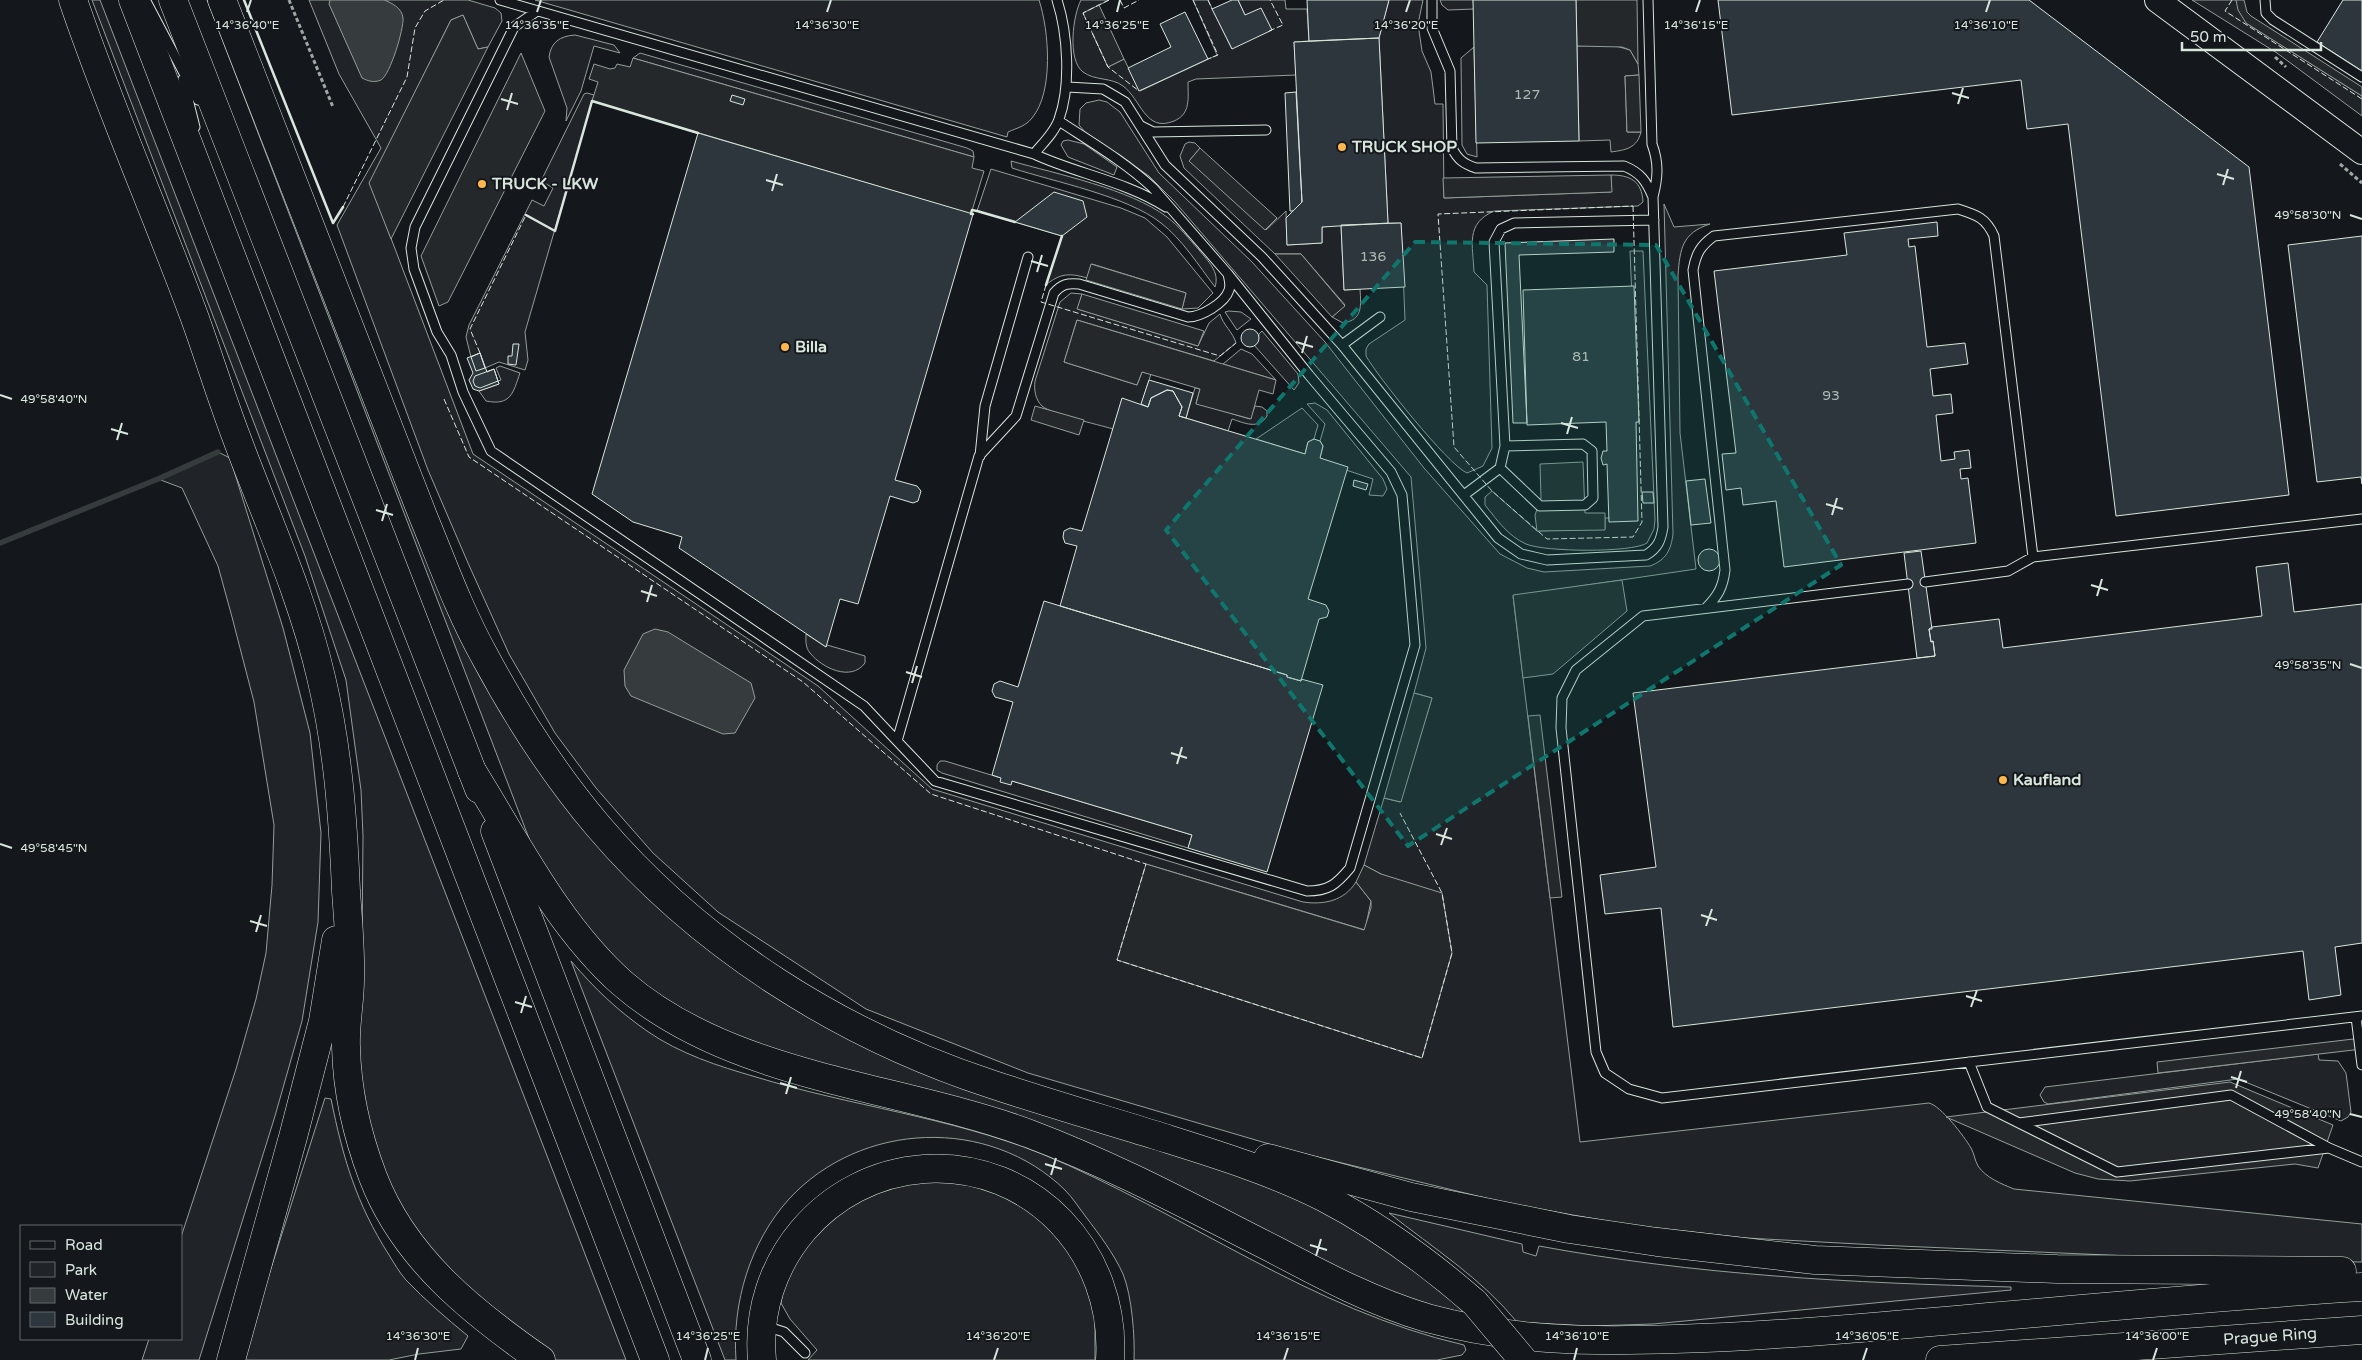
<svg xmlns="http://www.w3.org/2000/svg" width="2362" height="1360" font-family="'Varela Round',sans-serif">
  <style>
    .green { fill: #202428; stroke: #939e99 }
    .parking { fill: #24282b; stroke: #939e99 }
    .water { fill: #363b3e; stroke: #939e99 }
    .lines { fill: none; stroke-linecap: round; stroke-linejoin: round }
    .stream { stroke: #363b3e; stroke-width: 5.5 }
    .building { fill: #2c363c; stroke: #d8e6dc }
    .service-casing { stroke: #d8e6dc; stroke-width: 11 }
    .secondary-casing { stroke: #d8e6dc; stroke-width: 26 }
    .motorway-casing { stroke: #d8e6dc; stroke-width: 29 }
    .path { stroke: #9da8a2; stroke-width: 3; stroke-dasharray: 4 2.5; stroke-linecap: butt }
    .service { stroke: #14181c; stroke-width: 9 }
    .secondary { stroke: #14181c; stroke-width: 24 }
    .motorway { stroke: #14181c; stroke-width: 28 }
    .motorway-bridge-casing { stroke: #d8e6dc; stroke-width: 29; stroke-linecap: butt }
    .motorway-bridge { stroke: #14181c; stroke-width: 28 }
    .fence { stroke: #d8e6dc; stroke-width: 1; stroke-dasharray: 6 2.5; stroke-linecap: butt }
    .wall { stroke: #d8e6dc; stroke-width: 2.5 }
    .marked { fill: #0f766e; fill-opacity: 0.2; stroke: #0f766e; stroke-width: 4; stroke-dasharray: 10 6; stroke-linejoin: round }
    .ticks { fill: none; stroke: #d8e6dc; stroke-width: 2 }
    .poi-dot { fill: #ffb74d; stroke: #14181c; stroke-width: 2 }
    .labels { text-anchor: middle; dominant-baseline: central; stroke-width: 4; stroke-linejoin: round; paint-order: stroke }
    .number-label { font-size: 14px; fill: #adbab4 }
    .poi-label { font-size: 16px; font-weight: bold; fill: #d8e6dc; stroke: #14181c; text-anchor: start }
    .street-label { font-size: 16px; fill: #d8e6dc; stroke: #14181c }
    .ticks-label { font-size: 12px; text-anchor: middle; fill: #d8e6dc; stroke: #14181c; stroke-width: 4; stroke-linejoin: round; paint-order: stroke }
  </style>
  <rect width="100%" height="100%" fill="#14181c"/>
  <path class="green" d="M92 0H100L626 1360H547L432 1263 370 1148 357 1061 362 945 363 836 361 790 346 680 305 556Z
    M207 0H215L535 757 804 1007 1213 1165 1330 1213 1401 1253 1463 1311 1460 1315 1414 1303 1249 1229 746 1044 630 980 561 899 530 841Z
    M309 0H468L495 8 501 13 502 21 488 47 478 49 463 15 451 20 370 183 473 454 818 686 932 789 1303 902C1324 905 1344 901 1356 882L1371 901 1365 930 1146 864 1421 1058 1381 874 1364 865 1384 798 1400 802 1432 698 1414 693 1426 648 1411 477 1175 202 1149 176 1085 132 1079 125 1080 109 1086 103 1099 100 1107 102 1120 112 1159 173 1252 262 1325 342 1424 468 1500 554 1527 568 1544 572 1650 566C1666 560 1671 550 1673 534L1664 204 1674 227 1710 224C1682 233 1680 249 1678 275L1680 433 1696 569 1513 596 1580 1142 1929 1103C1941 1106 1964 1136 1971 1148 1974 1153 1975 1161 1978 1166 1986 1178 2002 1184 2014 1189L2362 1224V1262L2245 1261 1877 1245 1746 1238 1630 1225 1510 1204 1293 1151 1028 1073 866 1009 718 912 653 853 596 788 555 733 509 654 468 563 428 470 337 225 381 148 339 74Z
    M535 0H1039C1049 30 1054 92 1032 118 1026 126 1017 128 1008 132L1007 137Z
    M1081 0H1109L1083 13 1108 67 1124 59 1140 91 1217 55 1193 0H1208L1232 49 1245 15 1238 0H1285L1286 9H1307L1309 41 1294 42 1296 75 1196 79 1188 82C1188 98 1191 114 1174 121 1145 133 1141 99 1123 86 1111 77 1095 81 1083 72 1067 60 1073 15 1081 0Z
    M1389 0H1423L1418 24 1422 51 1431 72 1435 104H1443L1444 198 1611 192V175C1630 175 1642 181 1643 202L1638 206 1494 211C1465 224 1473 245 1474 272L1487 285 1492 448 1483 466 1467 473C1448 465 1378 377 1366 356V349L1369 344 1405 320 1401 223H1388L1379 38Z
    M1440 0H1473L1474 9 1448 10 1442 5Z
    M2192 0H2236L2246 23 2362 96V116L2277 53Z
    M575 35 614 45 620 53 594 46 581 91 566 121 567 108 549 57C551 42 560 36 575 35Z
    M1612 45 1630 50 1638 64 1639 75 1625 76 1627 132H1641C1637 148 1626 150 1611 152L1610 140 1579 141 1577 46Z
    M1474 47 1477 157 1467 154 1462 145 1461 58Z
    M640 53 967 148 973 151 974 157 633 58Z
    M587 93 594 95 525 332 528 360 525 370 499 362 485 368 480 353 471 357 466 337 469 325 532 200 544 206 553 188 541 181 584 94Z
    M1068 140 1084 144 1117 167 1114 175 1068 157 1061 145 1063 141Z
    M1189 142 1195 143 1200 148 1190 160 1266 230 1286 211 1287 245 1322 243V227L1341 225 1344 290 1360 289C1361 306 1363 320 1343 323L1332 317 1345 305 1301 254H1275L1184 168 1180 156 1185 144Z
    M1011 161C1057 174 1130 189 1167 217 1179 226 1189 239 1199 250 1208 261 1220 272 1215 287 1199 266 1182 239 1161 223 1127 196 1055 182 1012 168Z
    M991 169 1121 208 1145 218 1167 237 1213 293 1198 308 1182 309 1186 293 1092 264 1087 278C1070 273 1060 273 1046 285L1062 236 977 211Z
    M1630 251H1643L1655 520 1654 529 1647 543C1632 553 1544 552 1526 544 1508 536 1497 520 1485 505V497L1492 491 1537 531 1605 529V518H1635L1633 418H1637Z
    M1071 293 1082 294 1078 309 1198 346 1209 323 1220 314C1223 325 1233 332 1236 343L1214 361 1077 320 1064 362 1137 385 1142 372 1151 374 1141 405 1122 399 1113 429C1097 424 1053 415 1042 406 1035 399 1034 390 1035 381L1060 302Z
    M1229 311 1241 312 1251 319 1237 330 1225 312Z
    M1262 331 1298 374 1299 383 1294 390 1254 345 1258 342 1259 334Z
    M1241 349 1252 354 1276 380 1223 364Z
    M500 366 520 373C513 393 511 406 486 401L479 391 499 384 498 381 501 380 496 368Z
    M1195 388 1200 389 1196 403 1250 419 1255 406 1262 407 1267 411V416C1259 430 1244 423 1232 419L1228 431 1186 418Z
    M1315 403 1327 410 1383 479 1387 489 1383 496 1369 495 1373 479 1346 470 1320 458 1323 446 1320 441 1325 424 1307 404Z
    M1302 408 1318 425 1314 439 1308 442 1305 454 1256 439Z
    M218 452 230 458 283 628 310 733 321 833 318 922 302 1021 275 1116 199 1360H142L149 1339H181V1237L236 1069 256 999 266 953 272 885 274 825 254 702 232 617 218 566 182 488 158 479Z
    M806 634 826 647 827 645 865 656V663C851 682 822 668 810 653 805 647 806 640 806 634Z
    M940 761H945L1001 778 1011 784 1012 781 1192 835 1188 848 942 773 937 770V765Z
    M571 961C595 989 617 1010 647 1031 680 1054 718 1066 756 1077 850 1106 950 1117 1042 1154 1185 1213 1311 1310 1464 1345L1466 1350 1462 1355 1437 1360H1134C1135 1337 1132 1296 1123 1274 1114 1254 1099 1234 1086 1217 1079 1208 1073 1198 1065 1190 989 1116 861 1121 789 1199 750 1242 732 1303 736 1360H725Z
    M2318 1054 2319 1060 2338 1061 2346 1073 2351 1112 2348 1117 2341 1121 2238 1079 2048 1104 2044 1102 2040 1095 2045 1087Z
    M325 1098 331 1099C343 1158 356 1203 389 1255 394 1263 399 1272 406 1280 425 1300 446 1318 468 1336L461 1349 419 1354 389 1360H242Z
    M930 1177 1009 1192 1059 1233 1089 1287 1095 1320V1360H808L817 1350 790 1319 781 1303 785 1280 823 1222 868 1190Z
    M1389 1213 1522 1244 1523 1252 1536 1256 1539 1246C1695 1275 1852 1283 2011 1287V1290L1653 1324 1590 1326 1517 1322C1481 1278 1433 1248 1389 1213Z"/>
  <path class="parking" d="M1576 0H1637L1638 64 1630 50 1622 47 1577 46Z
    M2236 0H2244L2247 12 2251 16 2362 87V96L2246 23 2238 10Z
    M1099 5 1124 59 1108 67 1083 13Z
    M463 15 478 49 488 47 391 239 369 183 451 20Z
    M521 53 545 111 448 302 439 306 421 256Z
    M633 58 974 157 972 168 984 171 971 214 592 101 598 82 589 79 594 64 610 69 615 68 617 64 630 67Z
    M1639 75 1641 132H1627L1625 76Z
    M1200 148 1277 218 1265 230 1189 161Z
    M1611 175 1612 192 1444 198 1443 178Z
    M1275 254H1301L1345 306 1332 317Z
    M1091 264 1186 293 1182 309 1086 280Z
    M1082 294 1204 331 1198 346 1077 309Z
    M1077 320 1276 380 1273 394 1259 390 1251 419 1196 404 1200 389 1142 372 1137 385 1064 362Z
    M1035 406 1084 420 1079 435 1031 420Z
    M1583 462 1585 513H1605V530L1537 531 1535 515 1541 498 1540 464Z
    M1622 580 1627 611 1553 674 1523 678 1513 595Z
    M1414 693 1432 698 1401 802 1384 798Z
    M1540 715 1562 897 1550 898 1528 716Z
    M1146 864 1364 930 1371 908V901L1356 882 1364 865 1381 874 1442 893 1452 953 1422 1058 1117 960Z
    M2362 1038V1049L2158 1073 2157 1062Z
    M2230 1082 2333 1125 2318 1168 2295 1164 2130 1181 2098 1179 2075 1173 1946 1117Z"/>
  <path class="water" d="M330 0H384C392 3 402 8 403 18 404 29 390 75 381 80 374 83 368 81 362 78L329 4Z
    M655 629 668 632 751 683 755 698 735 733 723 734 631 696 625 686 624 670 643 634Z"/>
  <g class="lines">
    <path class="stream" d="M0 543 158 479 218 452"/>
  </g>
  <path class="building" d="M1232 0H1238L1245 15 1261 8 1272 30 1232 49 1212 9Z
    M1307 0H1389L1379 38 1309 41Z
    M1473 0H1576L1579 141 1476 143Z
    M1718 0H2029L2249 167 2289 495 2116 516 2068 124 2027 129 2021 80 1732 115Z
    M2343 0H2362V71L2317 42Z
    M1185 12 1208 59 1139 91 1128 68 1171 47 1160 24Z
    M1379 38 1388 223 1322 227V243L1287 245 1286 218 1302 202 1294 42Z
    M1296 92 1302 202 1293 211H1290L1285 93Z
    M732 95 745 99 743 105 730 101Z
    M698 133 973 214 895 480 917 486 921 491 918 501 913 503 890 496 858 604 840 599 826 647 679 548 682 537 633 522 592 494Z
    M1054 192 1083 201 1087 217 1062 236 1015 222Z
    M1937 222 1938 236 1908 239 1909 247 1915 246 1927 347 1965 343 1968 364 1930 369 1933 396 1951 394 1953 413 1936 415 1941 461 1955 459 1954 452 1969 450 1971 468 1960 469 1961 479 1968 478 1976 543 1784 567 1776 501 1743 505 1741 488 1726 490 1722 454 1736 453 1714 271 1847 255 1844 233Z
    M1401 223 1405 287 1344 290 1341 225Z
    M2362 236V484L2361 477 2317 482 2288 245Z
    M1614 239V252L1519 255 1527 423H1513L1505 243Z
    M1634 286 1639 422H1636L1638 521 1609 522 1607 464 1603 465 1601 458 1603 451H1607L1606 422 1527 425 1523 290Z
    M1241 338a9 9 0 1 1 18 0a9 9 0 1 1-18 0Z
    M513 344H519L516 365 508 364V356H512Z
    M480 353 485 368 476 371 471 357Z
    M480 353 487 372 494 369 499 384 479 391 473 389 469 380 473 373 467 358Z
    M494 369 498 381 480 388 475 386 473 381 475 376Z
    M1149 380 1193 393 1186 418 1179 416 1182 407 1173 391 1167 390 1151 398 1148 407 1141 404Z
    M1167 390 1173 391 1182 407 1179 416 1305 454 1308 442 1314 439 1320 441 1323 446 1320 458 1348 467 1308 599 1326 605 1329 611 1327 617 1319 619 1301 681 1287 677V675L1060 606 1077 546 1065 543 1063 537 1064 531 1070 528 1082 531 1122 398 1148 407 1151 398Z
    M1705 479 1711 523 1691 525 1686 481Z
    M1354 480 1368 484 1366 490 1353 486Z
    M1642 492H1653L1654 503H1643Z
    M1698 560a11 11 0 1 1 22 0a11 11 0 1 1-22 0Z
    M1921 551 1932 629H1929L1931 642 1933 641 1935 656 1917 658 1904 553Z
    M2288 563 2294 612 2362 604V943L2335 947 2341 995 2309 1000 2303 951 1673 1027 1661 908 1605 914 1600 875 1656 867 1633 693 1935 656 1933 641 1931 642 1929 629 1932 627 1999 619 2003 648 2262 616 2256 567Z
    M1044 601 1287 675V677L1301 681V679L1323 685 1267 872 1188 848 1192 835 1012 781 1011 785 1000 782 1001 778 992 775 1013 702 995 697 992 691 994 684 1000 681 1018 687Z"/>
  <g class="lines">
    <defs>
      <path id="service" d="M500 0 1034 154C1077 174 1125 181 1166 207
        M1432 0V28L1450 71 1452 148C1458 160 1464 164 1476 168L1624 166C1641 173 1646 181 1653 197
        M2265 0 2266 13 2273 20 2362 77
        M147 3 198 100
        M537 11 514 27 415 227 411 248 414 269 437 332 451 355 463 392 491 451 864 706 897 741
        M183 79 195 127
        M1067 87 1103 89 1125 102 1165 165 1262 257 1342 345 1498 538 1521 554 1547 560 1646 555C1658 548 1661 540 1663 527L1653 197C1658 177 1659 163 1652 144L1648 0
        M1059 121C1091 142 1125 162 1153 188L1228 274 1309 375 1391 472 1402 495 1415 645 1350 868C1336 885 1328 891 1307 891L935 781 897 741 979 456 1016 416 1054 293C1062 284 1067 283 1079 284L1188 317C1201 317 1225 303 1229 290 1231 285 1229 279 1228 274
        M1141 126 1153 132 1266 130
        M1034 154C1042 144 1055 132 1059 119 1071 86 1068 34 1057 0
        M1342 345 1380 317
        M980 456 985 406 1028 257
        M1500 468 1540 506 1585 505 1593 498 1592 451 1583 444 1505 446
        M1464 495 1500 468 1505 446 1494 242 1501 229 1514 223 1654 220
        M1925 582 2008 571 2033 557 2362 519
        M1908 584 1643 616 1576 670 1562 698 1561 728 1596 1052 1605 1073 1629 1089 1662 1098 2362 1016
        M1706 608C1718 596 1723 587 1725 570L1693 270C1696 254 1700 246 1714 236L1958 209C1977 215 1986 218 1994 236L2033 557
        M2356 1017 2362 1065
        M1969 1062 1987 1107 2117 1172 2329 1148 2362 1162
        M2019 1123 2231 1095 2329 1148
        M765 1326 784 1332 805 1353"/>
      <path id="secondary" d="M2157 0 2362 152"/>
      <g id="motorway">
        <path d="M73 0C109 106 154 208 193 313 208 354 221 397 237 439 266 517 302 595 321 677 338 748 343 818 346 891 348 920 351 950 350 980 350 1002 345 1024 346 1047 347 1091 357 1135 373 1177 404 1258 472 1312 541 1360"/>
        <path d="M133 0 655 1360"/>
        <path d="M173 0 479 789"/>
        <path d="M222 0 423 516C442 562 459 610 484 655 516 715 554 774 598 826 700 946 841 1035 991 1084 1045 1102 1100 1118 1155 1135 1212 1153 1269 1170 1323 1197 1379 1226 1428 1262 1475 1303"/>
        <path d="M472 771C517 843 558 926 622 983 731 1078 898 1085 1030 1134 1115 1166 1194 1209 1275 1250 1324 1276 1373 1302 1427 1318 1512 1341 1588 1342 1675 1339 1745 1337 1814 1332 1884 1326 2043 1313 2202 1297 2362 1287"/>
        <path d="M495 831 697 1360"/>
        <path d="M1268 1158 1411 1197 1569 1229 1657 1242 1815 1260 2057 1269 2342 1271"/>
        <path d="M231 1360 293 1137 323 1021 336 940"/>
        <path d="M762 1360C753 1262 826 1176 924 1169 1034 1162 1117 1253 1110 1360"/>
        <path id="s1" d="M1940 1360 2362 1330"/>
      </g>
    </defs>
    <use href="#service" class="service-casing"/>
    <use href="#secondary" class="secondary-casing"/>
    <use href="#motorway" class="motorway-casing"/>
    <path class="path" d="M289 0 333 107
      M2275 57 2286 67
      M2340 164 2362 183"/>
    <use href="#service" class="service"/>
    <use href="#secondary" class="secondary"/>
    <use href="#motorway" class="motorway"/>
    <defs>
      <path id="motorway-bridge" d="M1475 1303 1523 1360"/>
    </defs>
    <use href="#motorway-bridge" class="motorway-bridge-casing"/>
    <use href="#motorway-bridge" class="motorway-bridge"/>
    <path class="fence" d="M1109 0 1083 13 1108 67 1139 91
      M1120 0 1124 8 1139 0
      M1193 0 1218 55 1208 59
      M1208 0 1212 9
      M2232 0 2225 11 2362 99
      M1269 31 1283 25 1270 0
      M1633 206 1642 522 1633 537 1547 539 1492 491 1454 447 1438 214Z
      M343 207 407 77 415 28 425 11 444 0
      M1046 285 1041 302 1220 356 1236 343
      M480 353 470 329 526 215
      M444 399 469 457 803 682 931 794 1146 864 1117 960 1422 1058 1452 953 1442 893 1400 813"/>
    <path class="wall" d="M244 0 333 223 343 207
      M973 214H971L972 210 977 211 1015 222
      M526 215 555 231 592 101 698 133
      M1046 285 1062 236"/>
  </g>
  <path class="marked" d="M1415 242 1656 245 1841 565 1408 846 1166 530Z"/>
  <path class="ticks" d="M247 12 251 0M537 12 541 0M827 12 831 0M1117 12 1120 0M1406 12 1410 0M1696 12 1700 0M1986 12 1990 0M1952 93 1969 98M501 99 518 104M1958 104 1963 88M507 110 512 93M2217 174 2234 179M766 180 783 185M2223 185 2228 169M772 191 777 174M2350 215 2362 219M1031 261 1048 266M1037 272 1042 255M1296 342 1313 347M1302 353 1307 336M0 395 12 399M1561 423 1578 428M111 429 128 434M1567 434 1572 417M117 440 122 423M1826 504 1843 509M376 510 393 515M1832 515 1837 498M382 521 387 504M2091 585 2108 590M641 591 657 596M2097 596 2102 579M647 602 652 585M2350 664 2362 668M906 672 922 677M912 683 917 666M1171 753 1187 758M1177 764 1182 747M1436 834 1452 839M0 844 12 848M1441 845 1447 828M1701 915 1717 920M250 921 267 926M1706 926 1712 909M256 932 261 915M1966 996 1982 1001M515 1002 532 1007M1971 1007 1977 990M521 1013 526 996M2231 1077 2247 1082M780 1083 797 1088M2236 1088 2241 1071M786 1094 791 1077M2350 1114 2362 1117M1045 1164 1062 1169M1051 1175 1056 1158M1310 1245 1327 1250M1316 1256 1321 1239M415 1360 418 1348M705 1360 708 1348M994 1360 998 1348M1284 1360 1288 1348M1574 1360 1577 1348M1863 1360 1867 1348M2153 1360 2157 1348"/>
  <g class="poi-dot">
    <circle cx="1342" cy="147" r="5"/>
    <circle cx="482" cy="184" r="5"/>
    <circle cx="785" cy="347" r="5"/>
    <circle cx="2003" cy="780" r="5"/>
  </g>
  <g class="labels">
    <g class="number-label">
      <text x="1527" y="94">127</text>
      <text x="1373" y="256">136</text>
      <text x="1581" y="356">81</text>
      <text x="1831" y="395">93</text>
    </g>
    <g class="poi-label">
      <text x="1352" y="147">TRUCK SHOP</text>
      <text x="492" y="184">TRUCK - LKW</text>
      <text x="795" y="347">Billa</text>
      <text x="2013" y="780">Kaufland</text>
    </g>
    <g class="street-label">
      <text stroke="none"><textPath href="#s1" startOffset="331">Prague Ring</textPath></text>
    </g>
  </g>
  <g class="ticks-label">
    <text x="247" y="29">14°36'40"E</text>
    <text x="537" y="29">14°36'35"E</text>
    <text x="827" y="29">14°36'30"E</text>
    <text x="1117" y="29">14°36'25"E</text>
    <text x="1406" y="29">14°36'20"E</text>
    <text x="1696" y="29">14°36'15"E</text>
    <text x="1986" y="29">14°36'10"E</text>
    <text x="2308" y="219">49°58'30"N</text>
    <text x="54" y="403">49°58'40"N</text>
    <text x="2308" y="669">49°58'35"N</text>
    <text x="54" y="852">49°58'45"N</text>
    <text x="2308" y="1118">49°58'40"N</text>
    <text x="418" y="1340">14°36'30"E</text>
    <text x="708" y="1340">14°36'25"E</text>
    <text x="998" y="1340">14°36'20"E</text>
    <text x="1288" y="1340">14°36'15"E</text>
    <text x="1577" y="1340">14°36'10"E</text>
    <text x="1867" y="1340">14°36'05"E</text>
    <text x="2157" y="1340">14°36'00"E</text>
  </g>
  <rect x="20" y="1225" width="162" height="115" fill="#14181c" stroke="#626a69"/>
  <rect x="30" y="1241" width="25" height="8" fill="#14181c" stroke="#626a69"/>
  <text x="65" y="1250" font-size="15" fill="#d8e6dc">Road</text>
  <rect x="30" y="1262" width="25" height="15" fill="#202428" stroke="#626a69"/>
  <text x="65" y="1275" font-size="15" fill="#d8e6dc">Park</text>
  <rect x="30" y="1288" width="25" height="15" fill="#363b3e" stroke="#626a69"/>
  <text x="65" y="1300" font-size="15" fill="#d8e6dc">Water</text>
  <rect x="30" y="1312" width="25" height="15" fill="#2c363c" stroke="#626a69"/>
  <text x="65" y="1325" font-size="15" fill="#d8e6dc">Building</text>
  <path d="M2182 42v8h139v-8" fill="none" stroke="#d8e6dc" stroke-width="2.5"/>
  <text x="2190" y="42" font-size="15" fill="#d8e6dc" stroke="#14181c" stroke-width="4" paint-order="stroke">50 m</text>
</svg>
